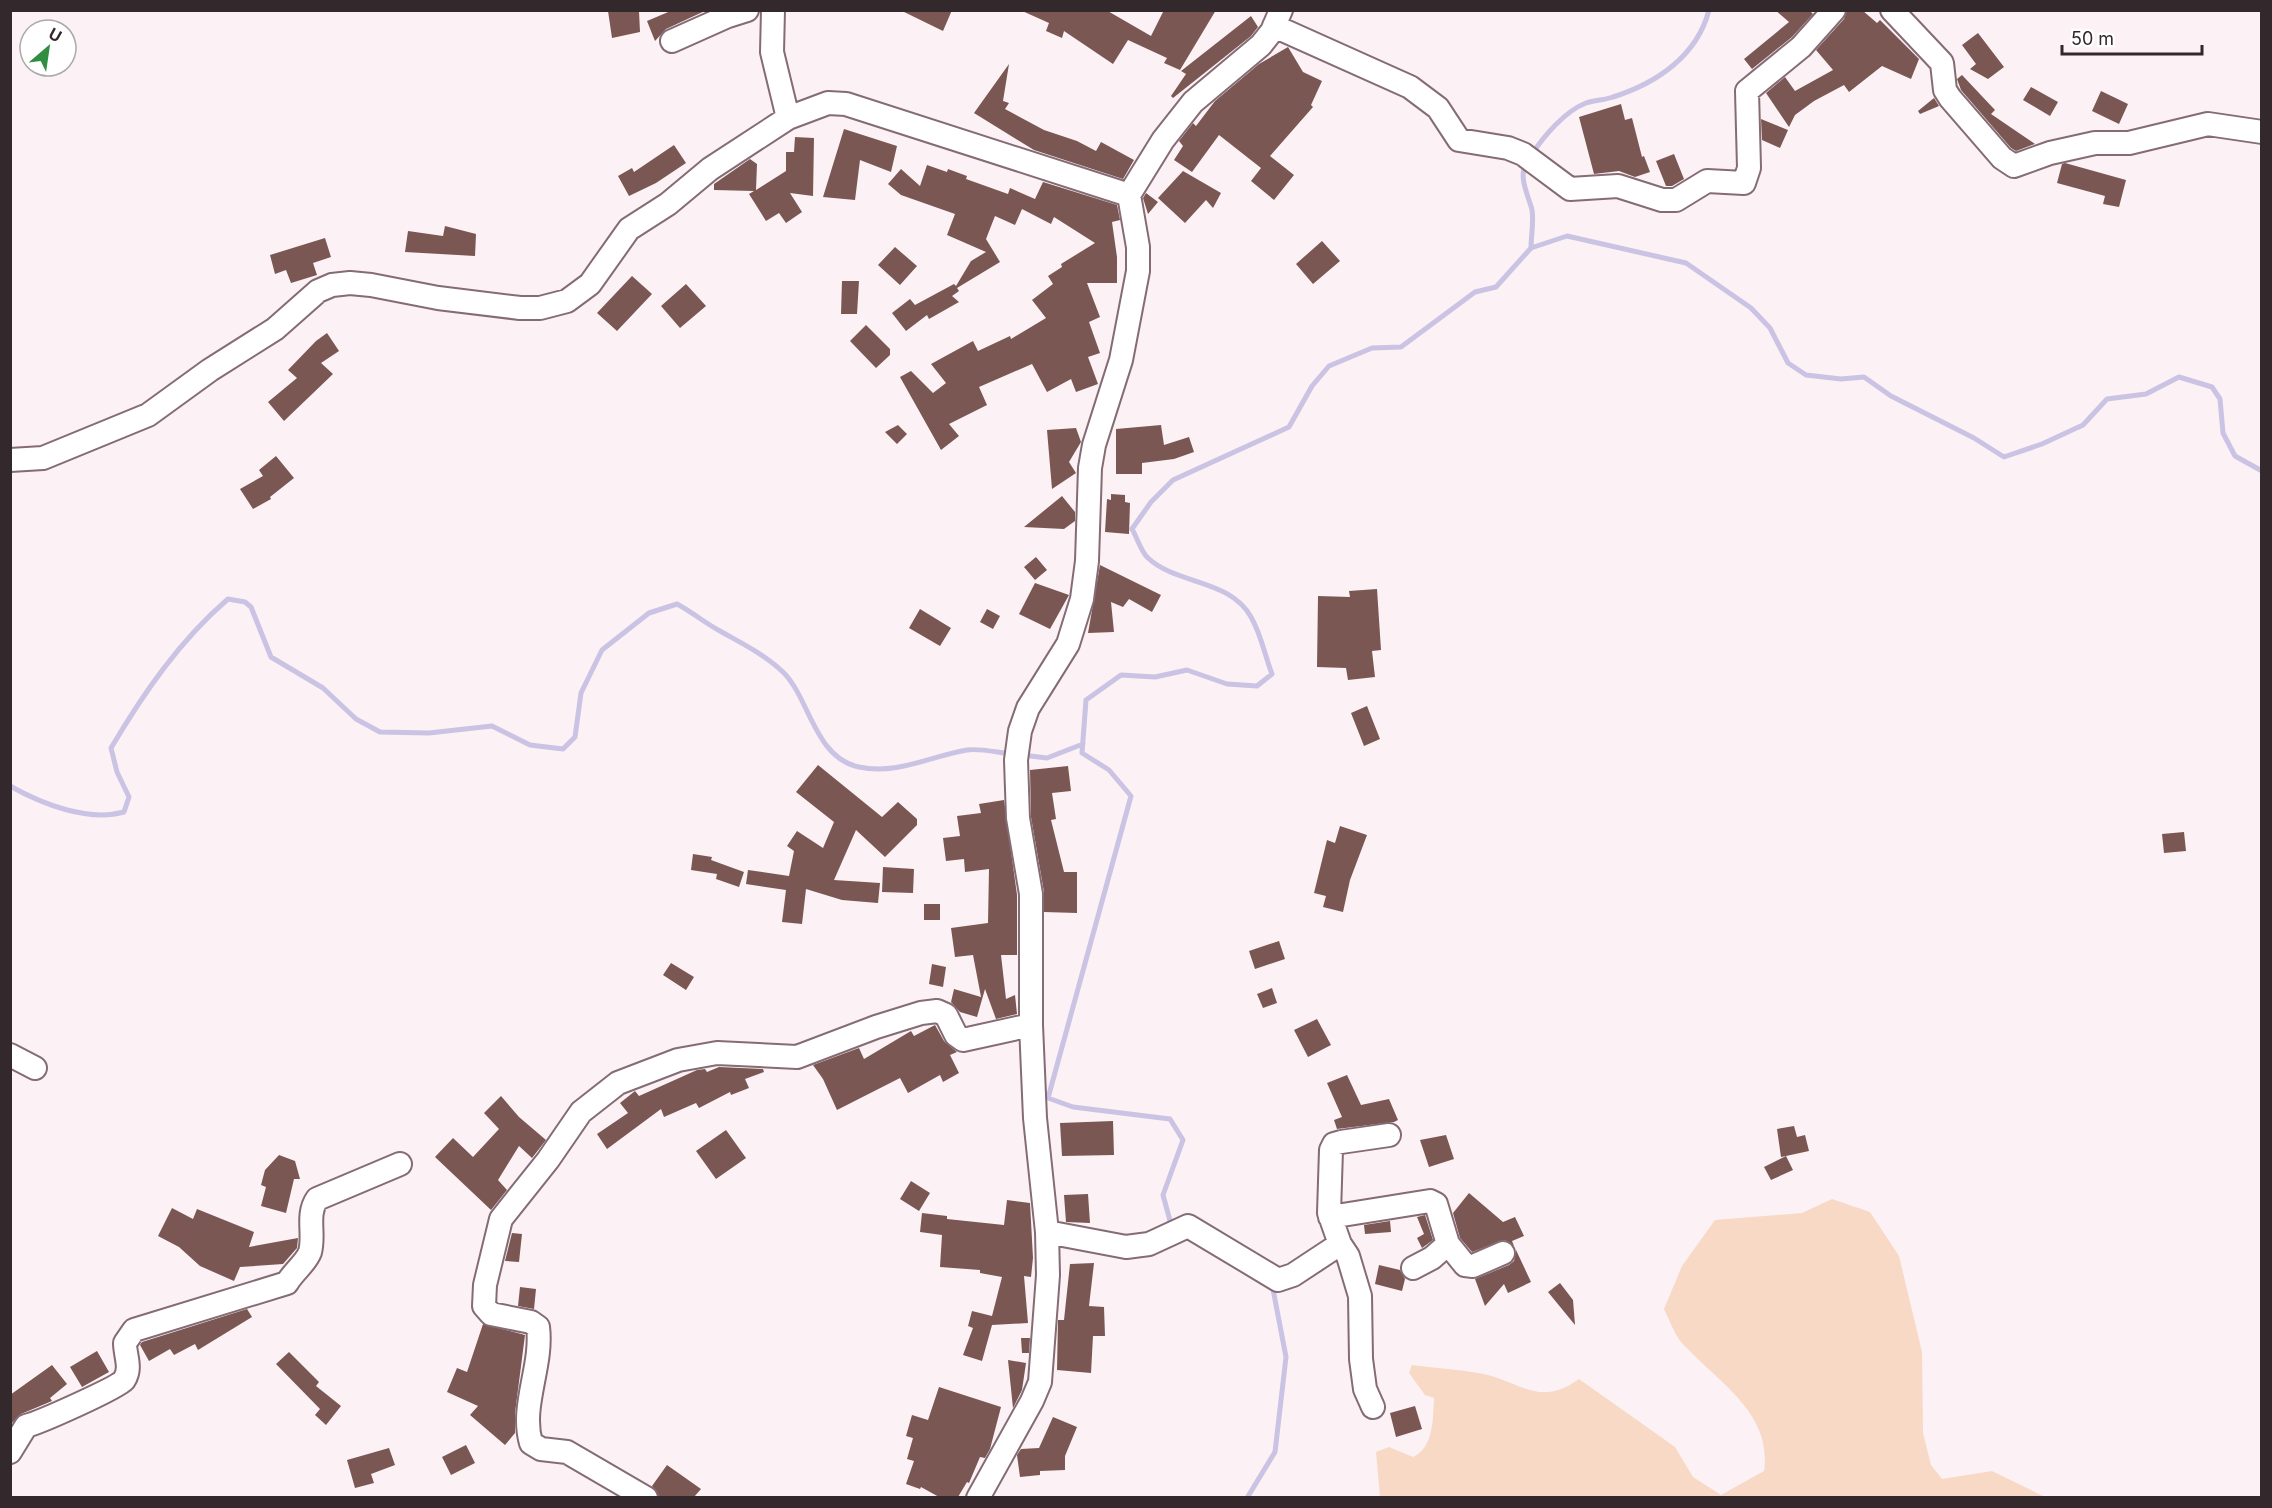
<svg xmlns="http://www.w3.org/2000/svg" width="2272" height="1508" font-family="Inter,sans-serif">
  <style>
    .green { fill: #f7d9c5 }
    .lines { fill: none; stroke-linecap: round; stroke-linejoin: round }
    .stream { stroke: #cac3e4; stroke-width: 5 }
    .building { fill: #7a5753 }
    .street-casing { stroke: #856b74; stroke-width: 26 }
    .street { stroke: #fff; stroke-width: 22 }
  </style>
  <rect width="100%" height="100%" fill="#fcf1f4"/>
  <path class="green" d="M1832 1199 1870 1212 1899 1256 1922 1352 1923 1433 1931 1465 1942 1479 1992 1471 2045 1497H1380L1376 1452 1389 1447 1413 1457C1434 1448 1433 1417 1434 1398L1425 1395 1409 1373 1412 1365C1434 1368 1456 1369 1478 1373 1518 1379 1538 1409 1579 1379L1675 1447 1693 1477 1721 1495 1764 1471C1773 1412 1715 1380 1681 1342 1674 1333 1669 1319 1664 1309L1682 1266 1715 1220 1802 1213Z"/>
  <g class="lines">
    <path class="stream" d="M1532 154C1544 136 1565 111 1586 103 1595 100 1605 100 1613 97 1657 83 1697 56 1709 10
      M1526 164C1518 177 1529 197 1532 210 1534 222 1531 236 1531 248
      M1022 755 1047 758 1083 744
      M10 786C42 804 88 822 124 812L129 797 117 772 111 748C143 694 180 640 228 599L245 602 251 607 271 657 323 688 356 719 380 732 429 733 492 726 530 745 563 749 575 737 581 693 602 650 649 613 677 604C692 612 705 623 720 631 741 643 766 655 784 673 810 700 815 758 859 767 897 775 931 756 967 750 981 748 999 753 1012 754
      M1172 1228 1163 1195 1183 1140 1170 1119 1073 1107 1048 1098 1131 796 1109 770 1082 753 1086 700 1121 675 1155 677 1187 670 1227 684 1257 686 1272 674C1265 656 1261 634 1251 617 1230 579 1177 585 1148 558 1141 552 1137 537 1132 529L1151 502 1173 480 1289 427 1312 386 1329 366 1372 348 1401 347 1475 292 1496 287 1531 248 1567 236 1686 263 1751 308 1770 328 1788 363 1806 375 1841 379 1864 377 1891 396 1974 438 2004 457 2042 444 2083 425 2107 399 2146 394 2179 377 2212 387 2220 399 2223 433 2235 456 2262 471
      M1247 1498 1275 1452 1286 1357 1272 1284"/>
  </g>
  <path class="building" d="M673 10H707L666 29 655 41 647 21Z
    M900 10H952L943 31Z
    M1020 10H1106L1151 36 1164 10H1216L1180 70 1164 63 1167 58 1128 40 1113 64 1064 31 1062 38 1046 31 1049 23Z
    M1775 10H1809L1813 14 1792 37 1752 69 1744 59 1789 22Z
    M1847 10H1862L1877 23 1880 20 1919 59 1911 79 1882 66 1849 92 1844 85 1814 101 1795 115 1789 127 1766 93 1785 77 1795 91 1833 70 1816 50 1844 19Z
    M608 11H639L640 32 612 38Z
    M1251 16 1258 27 1251 36 1173 98 1171 96 1186 74 1181 71Z
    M1978 33 2004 67 1988 79 1970 69 1976 64 1962 45Z
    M1288 47 1303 72 1322 81 1311 105 1313 107 1270 156 1294 175 1274 200 1251 181 1261 168 1219 135 1192 172 1174 160 1183 146 1179 141 1193 123 1196 126 1215 101 1259 64Z
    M1009 64 1003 101 1009 103 1005 109 1044 130 1077 141 1096 151 1101 142 1134 160 1123 179 1034 150 974 113Z
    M1962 75 1995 110 1991 114 2035 144 2016 151 2011 148 1961 90 1957 79Z
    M2031 87 2058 102 2050 116 2023 100Z
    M2101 91 2128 104 2119 124 2092 111Z
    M1934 98 1939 106 1920 114 1918 111Z
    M1621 104 1625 120 1632 118 1642 157 1644 156 1650 172 1635 177 1619 171 1594 174 1579 117Z
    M1761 119 1788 130 1780 148 1762 140Z
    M844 129 897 146 891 172 860 160 855 200 823 197Z
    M795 137 814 138 813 196 790 193 802 212 786 223 779 213 766 221 749 194 754 191 714 190V184L750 159 757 164 756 190 786 171V152H794Z
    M674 145 686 163 656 183 629 196 618 176 632 168 634 172Z
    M1674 154 1684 179 1672 186H1666L1656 161Z
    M2065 163 2126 180 2119 207 2103 204 2105 196 2057 183 2062 164Z
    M927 165 947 172 948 169 967 176 966 179 1008 194 1010 188 1035 199 1043 182 1117 205 1120 220 1112 222 1117 257V283H1087L1100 317 1089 322 1100 353 1088 357 1098 384 1076 392 1071 379 1047 392 1032 364 979 387 987 405 949 424 959 436 941 450 900 377 911 371 933 393 946 383 931 364 973 341 978 351 1010 336 1011 339 1046 318 1032 300 1053 284 1048 276 1062 267 1061 264 1095 243 1054 217 1051 224 1022 209 1015 225 995 216 986 239 1000 262 957 288 959 291 952 296 959 302 929 319 927 315 906 331 892 313 910 299 915 305 954 284 956 286 971 261 986 252 947 235 955 214 901 195 888 184 901 169 920 186Z
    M1183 171 1221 193 1213 208 1206 200 1185 223 1158 198Z
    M1146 193 1158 202 1148 214 1143 198Z
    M445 226 476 234 475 256 405 252 408 231 443 236Z
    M325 238 331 257 313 263 317 275 291 283 286 270 275 274 270 255Z
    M1322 241 1340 261 1313 284 1296 264Z
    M895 247 917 266 900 285 878 265Z
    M632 276 652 294 617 331 597 313Z
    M842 281H859L857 314H841Z
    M686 284 706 306 680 328 661 306Z
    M866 325 890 349V355L876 368 850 341Z
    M327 333 339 351 321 363 333 374 284 421 268 402 297 378 288 370 316 341Z
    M898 425 907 434 897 444 885 432Z
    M1161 425 1164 445 1189 437 1194 452 1174 459 1142 463V474H1116V429Z
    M1076 428 1081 442 1069 462 1076 473 1052 489 1047 430Z
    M276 456 294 478 270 497 271 499 253 509 240 489 263 476 259 470Z
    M1111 494 1125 495V502L1130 503 1129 534 1105 532 1107 499 1111 500Z
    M1062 496 1075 512V521L1064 529 1024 527Z
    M1036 557 1047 570 1035 580 1024 567Z
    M1100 565 1161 595 1152 612 1129 599 1123 607 1111 602 1114 632 1088 633Z
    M1035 583 1069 595 1050 629 1019 614Z
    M1377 589 1381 650 1372 651 1375 677 1348 680 1346 668 1317 667 1318 596 1350 597 1349 591Z
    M920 609 951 628 940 646 909 628Z
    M987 609 1000 616 993 629 980 622Z
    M1367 706 1380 739 1364 746 1351 713Z
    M818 765 882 817 898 802 917 819V825L885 857 856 830 834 880 880 883 878 903 842 900 806 889 802 924 782 922 786 890 746 884 748 870 789 876 794 851 787 846 797 831 823 848 834 822 796 792Z
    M1068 766 1071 791 1052 793 1056 819 1051 820 1064 872H1077V913L1044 912V892L1031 817 1030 770Z
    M1004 800 1017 895V955H1001L1006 999 1015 995 1017 1014 996 1019 985 989 977 1017 960 1012 951 1002 954 989 981 997 973 955 955 957 951 928 988 923 989 869 965 872 964 859 946 861 943 838 960 836 957 816 981 813 979 804Z
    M1340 826 1367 835 1350 880 1343 912 1323 907 1326 896 1314 893 1327 840 1335 843Z
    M2184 832 2186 851 2164 853 2162 834Z
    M693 854 712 857 711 860 744 872 739 887 716 879 717 874 691 870Z
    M883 867 914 869 913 893 882 892Z
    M924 904H940V920H924Z
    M1279 941 1285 959 1255 969 1249 951Z
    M671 963 694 977 686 990 663 975Z
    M932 964 946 967 943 987 929 984Z
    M1272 988 1277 1003 1263 1008 1257 994Z
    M1317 1019 1331 1045 1308 1057 1294 1030Z
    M935 1025 944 1041 957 1052 950 1055 959 1073 943 1082 940 1075 908 1093 900 1078 837 1110 823 1079 813 1065 859 1048 864 1059 911 1031 914 1036Z
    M719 1067 763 1069 764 1072 745 1079 749 1088 731 1095 730 1092 699 1108 696 1103 664 1117 661 1109 607 1149 597 1134 628 1113 620 1103 635 1091 639 1096 697 1070 705 1069 707 1072Z
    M1347 1075 1361 1105 1389 1099 1398 1120 1394 1122 1337 1129 1334 1120 1342 1117 1327 1083Z
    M501 1096 519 1117 546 1140 532 1158 519 1146 498 1180 507 1190 491 1210 435 1157 453 1138 473 1157 499 1129 484 1113Z
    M1113 1121 1114 1155 1062 1156 1060 1123Z
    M1794 1126 1797 1137 1805 1135 1809 1151 1786 1156 1793 1170 1771 1180 1764 1167 1786 1156 1781 1157 1777 1129Z
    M726 1130 746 1158 716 1179 696 1151Z
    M1446 1135 1454 1159 1429 1167 1420 1140Z
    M279 1155 295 1161 300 1179H294L286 1213 261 1206 266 1187 261 1185 265 1170Z
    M911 1181 930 1193 919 1211 900 1199Z
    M1469 1193 1503 1222 1515 1217 1524 1236 1512 1241 1514 1246 1504 1240 1472 1252 1460 1238 1453 1213Z
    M1088 1194 1090 1223 1066 1222 1064 1195Z
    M1007 1200 1030 1203 1033 1258 1031 1277 1024 1276 1028 1323 992 1325 982 1361 963 1355 973 1328 968 1326 972 1311 992 1316 1002 1277 980 1273V1270L940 1267 942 1235 920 1232 922 1213 947 1216V1219L1004 1225Z
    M172 1208 193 1219 197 1209 254 1232 249 1247 298 1238 297 1248 283 1264 240 1267 234 1281 200 1266 179 1247 158 1236Z
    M1425 1215 1433 1240 1422 1248 1417 1238 1424 1234 1417 1217Z
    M1390 1221 1391 1232 1365 1234 1364 1225Z
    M512 1233 522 1234 519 1262 505 1261Z
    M1516 1250 1531 1282 1508 1293 1504 1284 1485 1306 1475 1279 1509 1265 1514 1261Z
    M1094 1263 1089 1306 1104 1307 1105 1336H1093L1091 1373 1057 1370 1058 1320H1064L1070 1264Z
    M1379 1265 1400 1270 1405 1279 1402 1291 1375 1284Z
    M1560 1283 1573 1300 1575 1325 1548 1292Z
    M520 1287 536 1289 534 1309 518 1306Z
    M247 1309 252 1317 198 1350 195 1344 174 1355 170 1349 149 1361 140 1345 142 1342Z
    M483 1324 525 1335 515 1413V1433L505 1445 470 1415 478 1406 447 1392 457 1368 467 1372Z
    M1021 1338H1030L1029 1353H1022Z
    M97 1351 109 1372 82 1387 70 1367Z
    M289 1352 319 1382 316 1386 341 1406 326 1425 315 1415 320 1409 276 1364Z
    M1008 1360 1026 1363 1022 1390 1013 1408Z
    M52 1365 67 1384 50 1398 52 1401 21 1414 10 1425V1395Z
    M939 1387 1001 1407 990 1449 985 1458 980 1457 969 1483 967 1482 958 1497H939L921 1487 920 1489 906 1484 914 1461 907 1459 913 1438 906 1436 912 1415 928 1420Z
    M1415 1406 1422 1429 1396 1437 1390 1413Z
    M1053 1417 1077 1427 1065 1456V1470L1040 1471V1475L1020 1477 1017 1455 1021 1449 1039 1448Z
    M466 1445 475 1463 451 1475 442 1457Z
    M389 1448 395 1465 371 1474 374 1483 355 1488 347 1460Z
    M667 1465 701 1489 694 1497H659L652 1486Z"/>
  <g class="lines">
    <defs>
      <path id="street" d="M773 10 772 52 788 118
        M1892 10 1942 63 1945 90 1950 98 2002 158 2014 166 2050 153 2095 143H2129L2208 124 2262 132
        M1274 26 1410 87 1438 108 1459 140 1508 148 1523 154 1570 189 1618 186 1662 200H1676L1707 181 1744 183 1749 168 1747 91 1801 47 1834 10
        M672 41 728 16 747 10
        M10 460 43 458 148 415 210 370 275 329 318 291 332 285 350 283 371 285 438 298 520 308H540L567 301 590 284 629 229 668 204 710 169 788 118 828 103 846 104 1129 195
        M10 1055 35 1068
        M1330 1217 1430 1201 1436 1204 1448 1244 1465 1265 1473 1266 1503 1253
        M1047 1232 1126 1247 1149 1244 1188 1226 1278 1280 1293 1275 1340 1244
        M1413 1268 1432 1258 1448 1244
        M1373 1407 1365 1389 1361 1359 1360 1296 1348 1256 1340 1244 1329 1213 1331 1150 1334 1144 1341 1142 1389 1135
        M10 1452 26 1426C41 1422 117 1388 124 1380 132 1368 125 1356 125 1343L134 1330 287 1283C293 1272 306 1263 310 1252 315 1234 306 1215 317 1199L400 1164
        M646 1498 567 1452 541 1449 531 1443C520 1406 543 1366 538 1327L531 1322 491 1314 484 1306 485 1285 501 1219 548 1160 581 1112 618 1083 678 1060 717 1053 797 1057 876 1027 921 1013 937 1011 946 1015 956 1035 963 1040 1031 1025
        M978 1498 1032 1401 1040 1382 1048 1275 1047 1232 1035 1118 1031 1025V894L1018 818 1016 760 1020 731 1028 708 1068 644 1082 599 1087 561 1090 468 1094 445 1121 360 1138 271V247L1129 195 1163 140 1193 102 1261 45 1272 31 1281 10"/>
    </defs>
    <use href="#street" class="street-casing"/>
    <use href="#street" class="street"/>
  </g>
  <rect width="2272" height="1508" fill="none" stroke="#33282b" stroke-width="24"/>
  <g transform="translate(48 48) rotate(29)"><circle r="28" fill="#ffffff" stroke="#ada9aa" stroke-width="1.5"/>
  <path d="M0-4.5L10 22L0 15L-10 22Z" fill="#308e40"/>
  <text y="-9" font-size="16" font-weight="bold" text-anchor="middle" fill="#33282b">U</text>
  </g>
  <path d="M2062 45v9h140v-9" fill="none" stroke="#33282b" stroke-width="3"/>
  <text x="2071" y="45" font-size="18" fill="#33282b" stroke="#ffffff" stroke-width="4.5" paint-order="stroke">50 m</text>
</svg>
